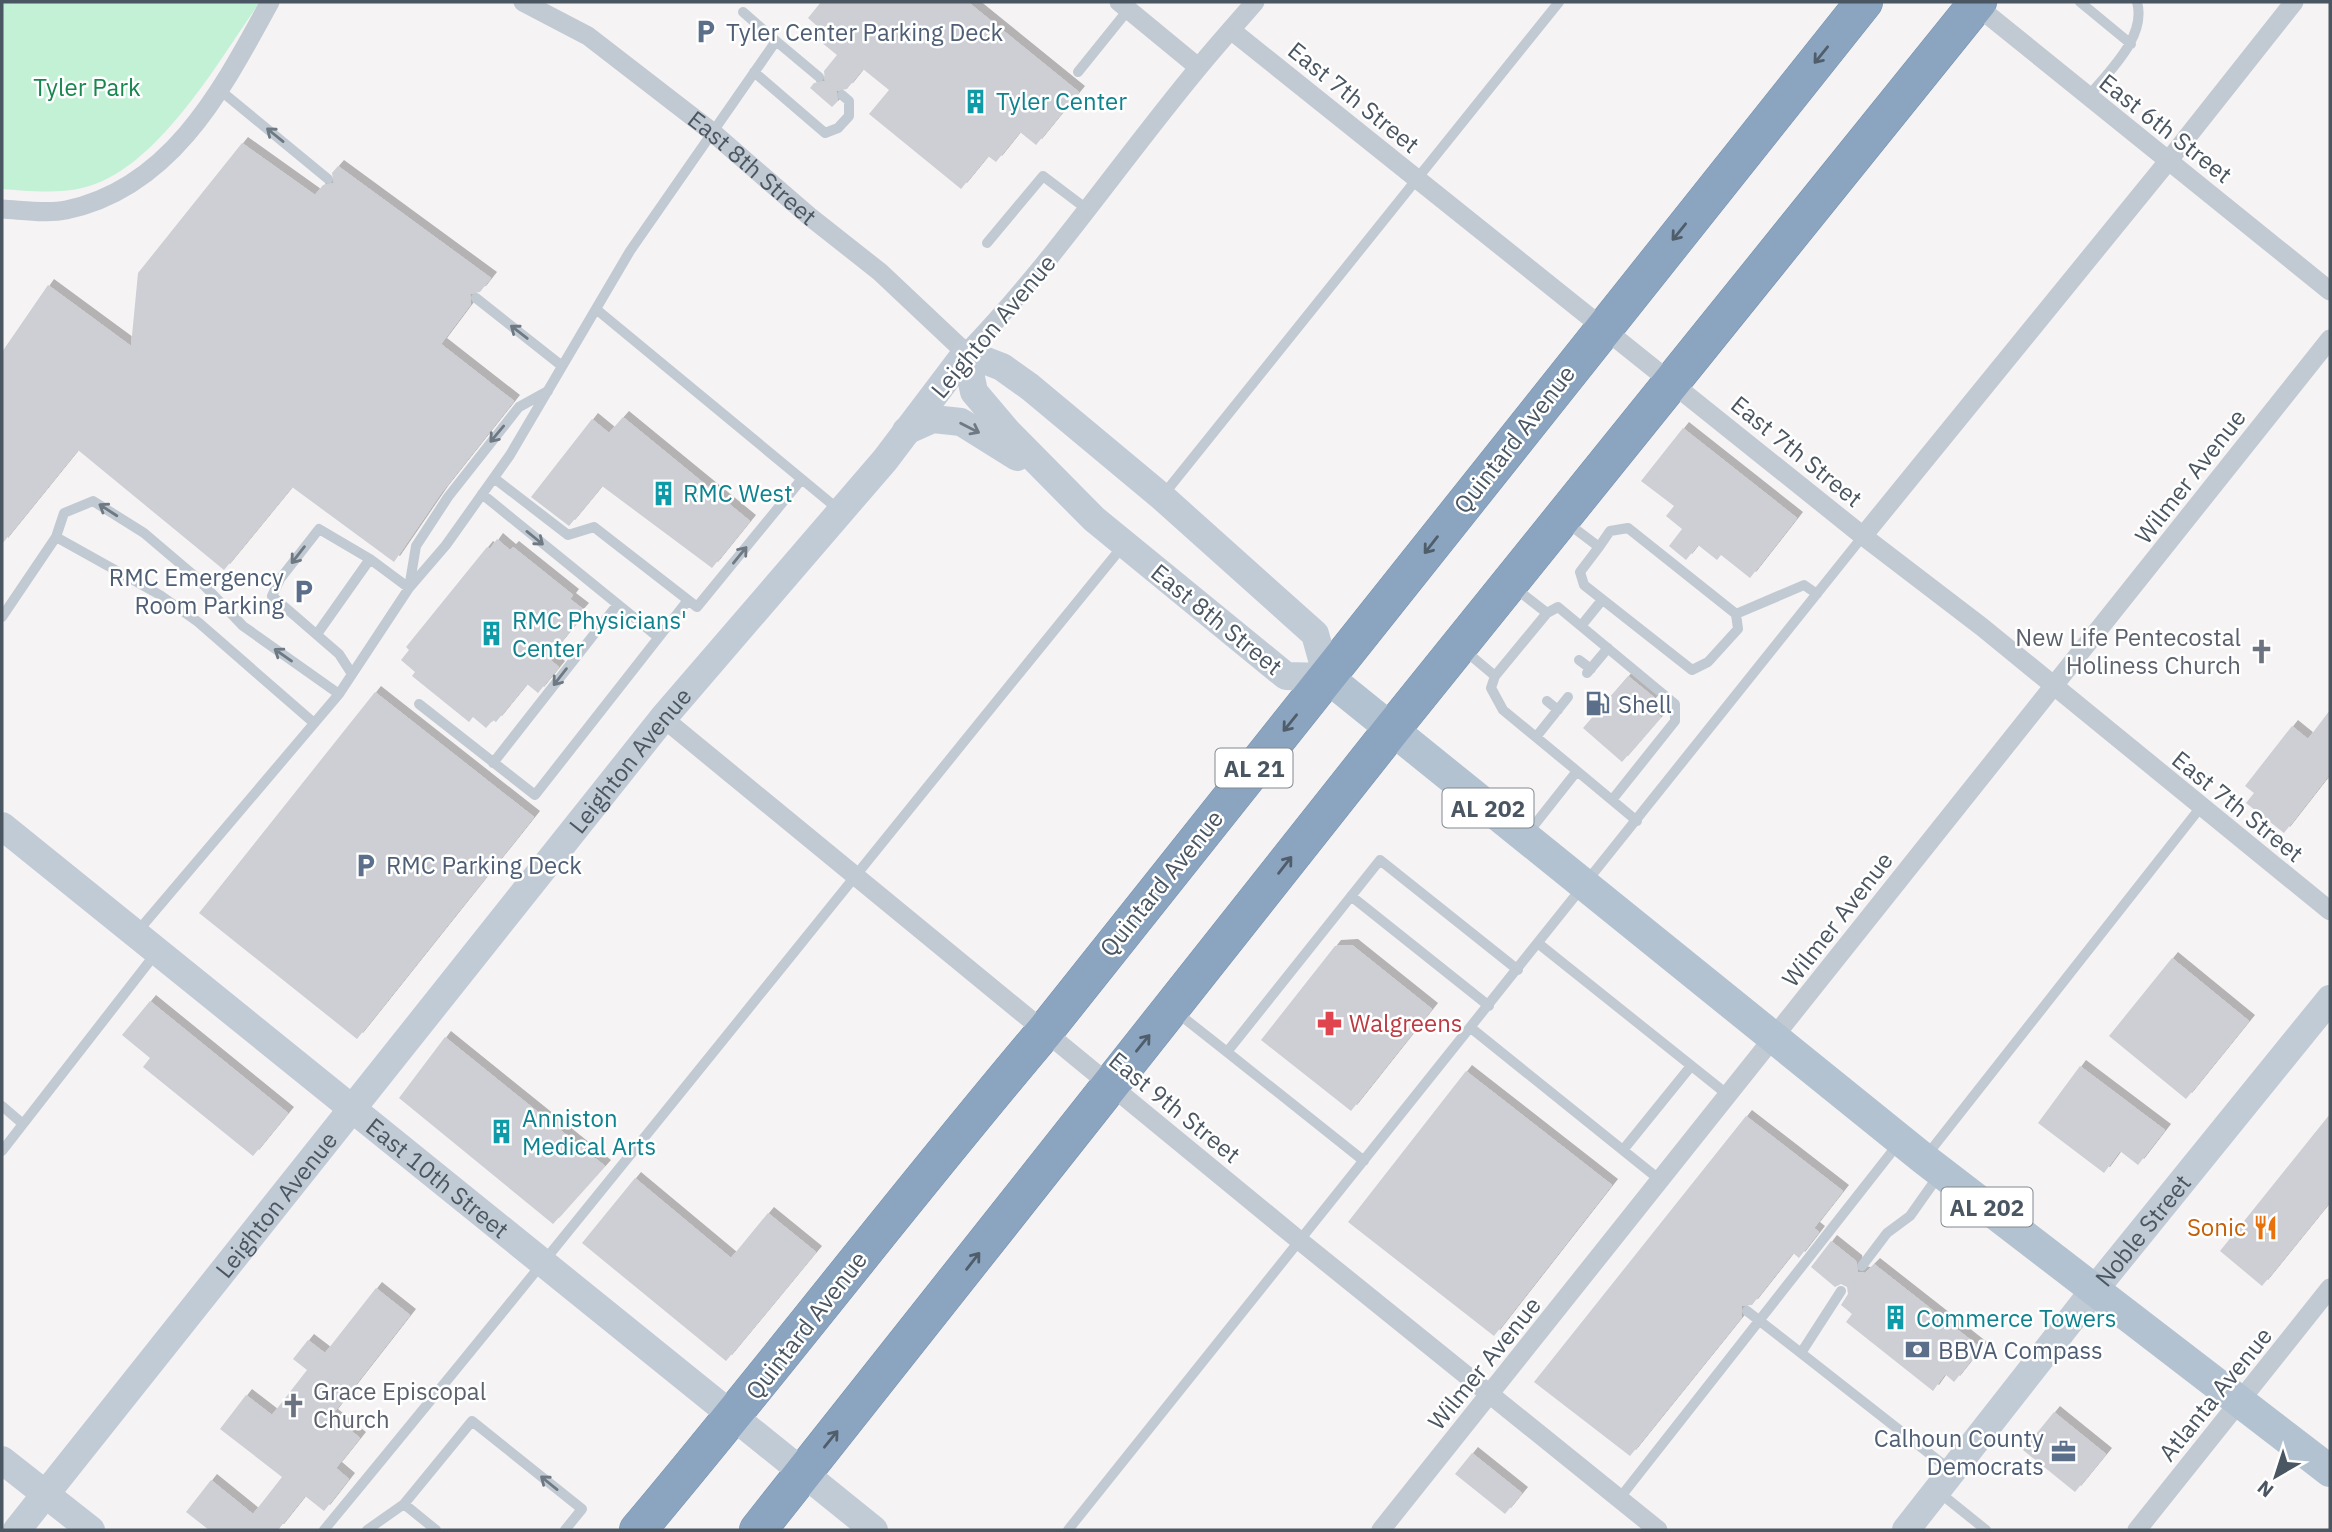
<svg xmlns="http://www.w3.org/2000/svg" width="2332" height="1532" font-family="'IBM Plex Sans',sans-serif">
  <style>
    .green { fill: #c3f1d5 }
    .building { fill: #cdcfd5; filter: url(#shadow) }
    .lines { fill: none; stroke-linecap: round; stroke-linejoin: round }
    .highway-casing { stroke: #7690ad; stroke-width: 38 }
    .lane { stroke: #c1cad2; stroke-width: 10 }
    .street { stroke: #c1cad2; stroke-width: 19 }
    .secondary { stroke: #c1cbd6; stroke-width: 28 }
    .primary { stroke: #b3c2d1; stroke-width: 32 }
    .highway { stroke: #8ba5c1; stroke-width: 37 }
    .oneway { stroke: #505e6b }
    .oneway2 { stroke: #6e7983 }
    .oneway3 { stroke: #6e7984 }
    .labels { text-anchor: middle; dominant-baseline: central; stroke-width: 5; stroke-linejoin: round; paint-order: stroke }
    .shield { fill: #fff; stroke: #808990; stroke-width: 2 }
    .shield-label { font-size: 23px; font-weight: bold; fill: #4a5661 }
    .service-label { font-size: 24px; fill: #4e5e75; stroke: #fff; text-anchor: start }
    .park-label { font-size: 24px; fill: #17864f; stroke: #fff }
    .street-label { font-size: 24px; fill: #4a5661; stroke: #fff }
    .culture-label { font-size: 24px; fill: #0d838f; stroke: #fff; text-anchor: start }
    .worship-label { font-size: 24px; fill: #5b616d; stroke: #fff; text-anchor: end }
    .health-label { font-size: 24px; fill: #be3a42; stroke: #fff; text-anchor: start }
    .food-label { font-size: 24px; fill: #c56008; stroke: #fff; text-anchor: end }
  </style>
  <defs>
    <filter id="shadow"><feDropShadow dx="6" dy="-6" stdDeviation="0" flood-color="#0004"/></filter>
  </defs>
  <rect width="100%" height="100%" fill="#f5f3f3"/>
  <path class="green" d="M2 2H260C218 61 157 171 82 188 58 194 26 191 2 189Z"/>
  <path class="building" d="M821 2H968L1079 92 1036 145 1020 132 996 162 988 156 961 189 869 114 889 90 863 69 847 89 836 91 838 101 832 107 810 88 814 83 825 81 824 71 837 55 811 34 817 26 808 18Z
    M242 143 315 195 323 185 334 183 332 173 338 166 491 278 480 292 470 294 471 304 441 344 514 401 442 492 394 562 292 487 224 570 78 450 2 544V352L48 285 131 346 138 273Z
    M623 417 750 521 712 568 602 486 569 526 531 497 592 419 609 433Z
    M1683 428 1797 518 1750 578 1721 555 1717 560 1698 545 1686 560 1669 546 1682 529 1666 516 1674 506 1641 481Z
    M497 539 510 550 513 547 573 595 570 599 583 609 576 617 579 620 548 658 559 667 538 693 527 684 496 722 493 720 486 728 473 717 469 722 412 676 415 672 401 660 409 650 406 647 487 547 490 549Z
    M1628 676 1655 698 1648 706 1661 717 1622 762 1583 728Z
    M375 692 534 817 357 1039 199 913Z
    M2330 710V774L2284 833 2246 803 2254 793 2245 786 2292 726 2308 739Z
    M1352 945 1432 1009 1351 1111 1261 1040 1335 946Z
    M2172 958 2249 1021 2186 1099 2109 1036Z
    M150 1001 288 1113 253 1156 143 1067 150 1058 122 1035Z
    M445 1037 605 1166 553 1224 399 1098Z
    M2080 1066 2165 1130 2138 1165 2120 1151 2104 1173 2038 1123Z
    M1466 1071 1612 1185 1494 1336 1348 1222Z
    M2330 1114V1202L2262 1286 2220 1251Z
    M1746 1116 1843 1191 1814 1228 1819 1232 1799 1258 1793 1253 1752 1305 1742 1306V1317L1630 1456 1534 1382Z
    M635 1178 731 1258 768 1213 816 1252 726 1361 582 1243Z
    M1831 1241 1856 1261 1858 1272 1865 1273 1874 1264 1981 1348 1954 1382 1945 1374 1933 1391 1846 1322 1852 1314 1841 1305 1848 1294 1847 1287 1841 1284 1835 1287 1811 1267Z
    M376 1288 410 1315 332 1415 360 1438 336 1468 349 1479 324 1511 305 1496 278 1530H209L186 1512 211 1480 253 1514 282 1477 220 1429 246 1395 272 1415 307 1370 293 1359 308 1340 325 1353Z
    M2054 1412 2106 1454 2075 1492 2023 1450Z
    M1472 1453 1522 1493 1505 1514 1455 1474Z"/>
  <g class="lines">
    <defs>
      <path id="highway" d="M638 1530C776 1366 906 1195 1045 1031L1864 2
        M758 1530 1392 729 1978 2"/>
    </defs>
    <use href="#highway" class="highway-casing"/>
    <path class="lane" d="M2080 2 2131 44
      M743 12 776 41
      M754 72 825 133 838 128 849 116V101L842 95
      M1078 72 1128 10
      M221 91 328 179
      M2088 97C2108 72 2147 37 2137 2
      M987 243 1043 176 1088 210
      M476 298 562 366
      M596 309 838 509
      M494 478 568 535 594 527 697 607 801 480
      M482 494 658 637
      M1164 494 1559 2
      M1566 522 1599 547 1580 572 1584 585 1692 670 1708 662 1738 629 1736 614 1628 528 1610 531 1599 547
      M1547 613 1558 607 1675 704V721L1612 800
      M1736 614 1804 585 1817 594
      M2 617 56 537
      M1581 626 1602 600
      M317 634 370 559
      M1463 649 1495 676 1547 613 1515 588
      M1579 660 1591 669
      M1587 673 1608 648
      M352 674 339 654 272 596 280 579 319 529 370 559 409 588 416 546 448 497 519 407 548 391
      M1495 676 1491 688 1503 710 1577 771
      M1547 701 1558 710
      M419 704 535 795 688 600
      M314 723 198 622 160 595 56 537 64 513 93 501 144 533 197 578 243 626 339 694
      M1536 737 1568 697
      M493 763 617 605
      M1528 833 1577 771 1637 821
      M1351 896 1489 1006
      M138 931 339 694 409 588 446 545 510 455 630 251 776 41 819 77
      M1539 944 1728 1095
      M1175 1011 1227 1052
      M1471 1028 1660 1180
      M2 1106 23 1124
      M1623 1150 1691 1066
      M2 1151 156 953
      M1927 1155 2200 808
      M1364 1161 1227 1052 1380 860 1518 970
      M1862 1266 1887 1233 1910 1216 1939 1175
      M1841 1291 1801 1353 1949 1469
      M1747 1311 1801 1353
      M1940 1493 1986 1530
      M1619 1499 1898 1144
      M404 1504 436 1530
      M324 1530C593 1205 855 874 1122 547
      M367 1530 404 1504 472 1421 582 1509 565 1530
      M1068 1530 1863 536"/>
    <g class="street">
      <path id="s1" d="M523 2 588 36 711 131 809 216 880 272 966 353C1052 264 1120 162 1199 67 1217 45 1236 24 1255 2"/>
      <path d="M1119 2 1198 67"/>
      <path d="M1972 2 2330 291"/>
      <path d="M1231 30 1863 536 1982 627 2330 911"/>
      <path d="M2 209C22 210 47 214 66 210 172 188 223 88 270 2"/>
      <path d="M1863 536 2169 160 2294 2"/>
      <path d="M663 718 1300 1241 1658 1530"/>
      <path d="M1381 1530 2330 339"/>
      <path d="M2137 1530 2330 1288"/>
    </g>
    <g class="secondary">
      <path d="M966 353 1002 367 1030 387 1162 497 1315 634 1327 677 1286 676 1094 519 1007 431 974 392Z"/>
      <path d="M906 431 933 419 961 422 1017 457"/>
      <path id="s2" d="M2 826 874 1530"/>
      <path d="M2 1460 91 1530"/>
      <path id="s3" d="M17 1530 663 718 885 460 966 353"/>
      <path id="s4" d="M1906 1530 2095 1289 2330 999"/>
    </g>
    <path class="primary" d="M1327 677 1924 1159 2330 1471"/>
    <use href="#highway" class="highway"/>
  </g>
  <defs><path id="oneway-shaft" d="M-6 0H5M1.5-3L5.5 0L1.5 3" fill="none" stroke-width="1.6" stroke-linecap="round" stroke-linejoin="round" transform="scale(1.75)"/></defs>
  <g class="oneway">
    <use href="#oneway-shaft" transform="translate(1821 55) rotate(129)"/>
    <use href="#oneway-shaft" transform="translate(1679 232) rotate(129)"/>
    <use href="#oneway-shaft" transform="translate(1431 545) rotate(128)"/>
    <use href="#oneway-shaft" transform="translate(1290 723) rotate(129)"/>
    <use href="#oneway-shaft" transform="translate(1285 865) rotate(-52)"/>
    <use href="#oneway-shaft" transform="translate(1143 1043) rotate(-51)"/>
    <use href="#oneway-shaft" transform="translate(973 1261) rotate(-52)"/>
    <use href="#oneway-shaft" transform="translate(831 1439) rotate(-51)"/>
  </g>
  <g class="oneway2">
    <use href="#oneway-shaft" transform="translate(275 135) rotate(-141)"/>
    <use href="#oneway-shaft" transform="translate(519 332) rotate(-142)"/>
    <use href="#oneway-shaft" transform="translate(497 434) rotate(130)"/>
    <use href="#oneway-shaft" transform="translate(108 510) rotate(-147)"/>
    <use href="#oneway-shaft" transform="translate(535 538) rotate(39)"/>
    <use href="#oneway-shaft" transform="translate(298 555) rotate(128)"/>
    <use href="#oneway-shaft" transform="translate(740 555) rotate(-51)"/>
    <use href="#oneway-shaft" transform="translate(283 655) rotate(-145)"/>
    <use href="#oneway-shaft" transform="translate(560 677) rotate(128)"/>
    <use href="#oneway-shaft" transform="translate(549 1483) rotate(-141)"/>
  </g>
  <use class="oneway3" href="#oneway-shaft" transform="translate(970 428) rotate(27)"/>
  <defs>
    <symbol id="parking-bare" viewBox="-9 -9 18 18"><path d="M-3.5-5.5H1a3.5 3.5 0 0 1 0 7H-1V5.5H-3.5ZM-1-3.4V-.6H.8a1.4 1.4 0 0 0 0-2.8Z" fill="#5c6f8a" stroke="#fff" stroke-width="2.5" paint-order="stroke"/></symbol>
    <symbol id="building-bare" viewBox="-9 -9 18 18"><path d="M-4-6H4V6H1V3H-1V6H-4ZM-2.5-4.3h1.7v1.8h-1.7ZM.8-4.3h1.7v1.8H.8ZM-2.5-1h1.7V.8h-1.7ZM.8-1h1.7V.8H.8Z" fill="#0f9aa8" stroke="#fff" stroke-width="2.5" paint-order="stroke"/></symbol>
    <symbol id="church-bare" viewBox="-9 -9 18 18"><path d="M-1.2-6h2.4v3.5h3.3v2.4h-3.3V6h-2.4V-.1h-3.3v-2.4h3.3Z" fill="#6b7280" stroke="#fff" stroke-width="2.5" paint-order="stroke"/></symbol>
    <symbol id="fuel-bare" viewBox="-9 -9 18 18"><path d="M-5.5-6h7V0h2V4h1.3V-2.5L3-4.5l.8-.8L6-3V5H2.5V1h-1V6h-7ZM-4.2-4.7v3.2H.2V-4.7Z" fill="#5c6f8a" stroke="#fff" stroke-width="2.5" paint-order="stroke"/></symbol>
    <symbol id="pharmacy-bare" viewBox="-9 -9 18 18"><path d="M-2-6h4v4h4v4h-4v4h-4v-4h-4v-4h4Z" fill="#e0444e" stroke="#fff" stroke-width="2.5" paint-order="stroke"/></symbol>
    <symbol id="restaurant-bare" viewBox="-9 -9 18 18"><path d="M-5-6h1v4h1v-4h1v4h1v-4h1v5L-1.5 .5V6h-2V.5L-5-1ZM5-6V6H3V1.5H1.5Q1.5-4 5-6Z" fill="#e8710a" stroke="#fff" stroke-width="2.5" paint-order="stroke"/></symbol>
    <symbol id="bank-bare" viewBox="-9 -9 18 18"><path d="M-6-4H6V4H-6ZM0-2.3a2.3 2.3 0 1 0 0 4.6a2.3 2.3 0 1 0 0-4.6Z" fill="#5c6f8a" stroke="#fff" stroke-width="2.5" paint-order="stroke"/></symbol>
    <symbol id="office-bare" viewBox="-9 -9 18 18"><path d="M-6-3h4V-5.5h4V-3h4V5H-6ZM-1-4.5V-3h2v-1.5ZM-6 0V1H6V0Z" fill="#5c6f8a" stroke="#fff" stroke-width="2.5" paint-order="stroke"/></symbol>
  </defs>
  <g fill-rule="evenodd">
    <use href="#parking-bare" x="688" y="14" width="35" height="35"/>
    <use href="#building-bare" x="958" y="84" width="35" height="35"/>
    <use href="#building-bare" x="646" y="476" width="35" height="35"/>
    <use href="#parking-bare" x="286" y="574" width="35" height="35"/>
    <use href="#building-bare" x="474" y="616" width="35" height="35"/>
    <use href="#church-bare" x="2244" y="634" width="35" height="35"/>
    <use href="#fuel-bare" x="1580" y="686" width="35" height="35"/>
    <use href="#parking-bare" x="348" y="848" width="35" height="35"/>
    <use href="#pharmacy-bare" x="1312" y="1006" width="35" height="35"/>
    <use href="#building-bare" x="484" y="1114" width="35" height="35"/>
    <use href="#restaurant-bare" x="2248" y="1210" width="35" height="35"/>
    <use href="#building-bare" x="1878" y="1300" width="35" height="35"/>
    <use href="#bank-bare" x="1900" y="1332" width="35" height="35"/>
    <use href="#church-bare" x="276" y="1388" width="35" height="35"/>
    <use href="#office-bare" x="2046" y="1434" width="35" height="35"/>
  </g>
  <g class="labels">
    <g class="shield">
      <rect x="1215.5" y="748.5" width="77" height="39" rx="5"/>
      <rect x="1442.5" y="788.5" width="91" height="39" rx="5"/>
      <rect x="1941.5" y="1187.5" width="91" height="39" rx="5"/>
    </g>
    <g class="shield-label">
      <text x="1254" y="768">AL 21</text>
      <text x="1488" y="808">AL 202</text>
      <text x="1987" y="1207">AL 202</text>
    </g>
    <g class="service-label">
      <text x="726" y="32">Tyler Center Parking Deck</text>
      <text x="284" y="577" text-anchor="end">RMC Emergency<tspan x="284" dy="28">Room Parking</tspan></text>
      <text x="1618" y="704">Shell</text>
      <text x="386" y="865">RMC Parking Deck</text>
      <text x="1938" y="1350">BBVA Compass</text>
      <text x="2044" y="1438" text-anchor="end">Calhoun County<tspan x="2044" dy="28">Democrats</tspan></text>
    </g>
    <g class="park-label">
      <text x="87" y="87">Tyler Park</text>
    </g>
    <g class="street-label">
      <text transform="translate(1354 97) rotate(39)">East 7th Street</text>
      <text transform="translate(2166 128) rotate(38)">East 6th Street</text>
      <text stroke="none"><textPath href="#s1" startOffset="284">East 8th Street</textPath></text>
      <text transform="translate(993 326) rotate(-50)">Leighton Avenue</text>
      <text transform="translate(1514 439) rotate(-52)">Quintard Avenue</text>
      <text transform="translate(1797 451) rotate(39)">East 7th Street</text>
      <text transform="translate(2190 476) rotate(-52)">Wilmer Avenue</text>
      <text transform="translate(1217 619) rotate(39)">East 8th Street</text>
      <text stroke="none"><textPath href="#s3" startOffset="984">Leighton Avenue</textPath></text>
      <text transform="translate(2238 806) rotate(39)">East 7th Street</text>
      <text transform="translate(1161 883) rotate(-51)">Quintard Avenue</text>
      <text transform="translate(1837 919) rotate(-52)">Wilmer Avenue</text>
      <text transform="translate(1175 1107) rotate(39)">East 9th Street</text>
      <text stroke="none"><textPath href="#s2" startOffset="560">East 10th Street</textPath></text>
      <text stroke="none"><textPath href="#s3" startOffset="416">Leighton Avenue</textPath></text>
      <text stroke="none"><textPath href="#s4" startOffset="382">Noble Street</textPath></text>
      <text transform="translate(806 1325) rotate(-52)">Quintard Avenue</text>
      <text transform="translate(1484 1363) rotate(-51)">Wilmer Avenue</text>
      <text transform="translate(2215 1394) rotate(-51)">Atlanta Avenue</text>
    </g>
    <g class="culture-label">
      <text x="996" y="101">Tyler Center</text>
      <text x="683" y="493">RMC West</text>
      <text x="512" y="620">RMC Physicians'<tspan x="512" dy="28">Center</tspan></text>
      <text x="522" y="1118">Anniston<tspan x="522" dy="28">Medical Arts</tspan></text>
      <text x="1916" y="1318">Commerce Towers</text>
    </g>
    <g class="worship-label">
      <text x="2241" y="637">New Life Pentecostal<tspan x="2241" dy="28">Holiness Church</tspan></text>
      <text x="313" y="1391" text-anchor="start">Grace Episcopal<tspan x="313" dy="28">Church</tspan></text>
    </g>
    <g class="health-label">
      <text x="1349" y="1023">Walgreens</text>
    </g>
    <g class="food-label">
      <text x="2246" y="1227">Sonic</text>
    </g>
  </g>
  <rect width="2332" height="1532" fill="none" stroke="#4a5661" stroke-width="7"/>
  <g transform="translate(2276 1476) rotate(219)" stroke="#ffffff" stroke-width="5" paint-order="stroke">
  <path d="M0-5L12 26L0 18L-12 26Z" fill="#4a5661"/>
  <text y="-10" font-size="19" font-weight="bold" text-anchor="middle" fill="#4a5661">N</text>
  </g>
</svg>
